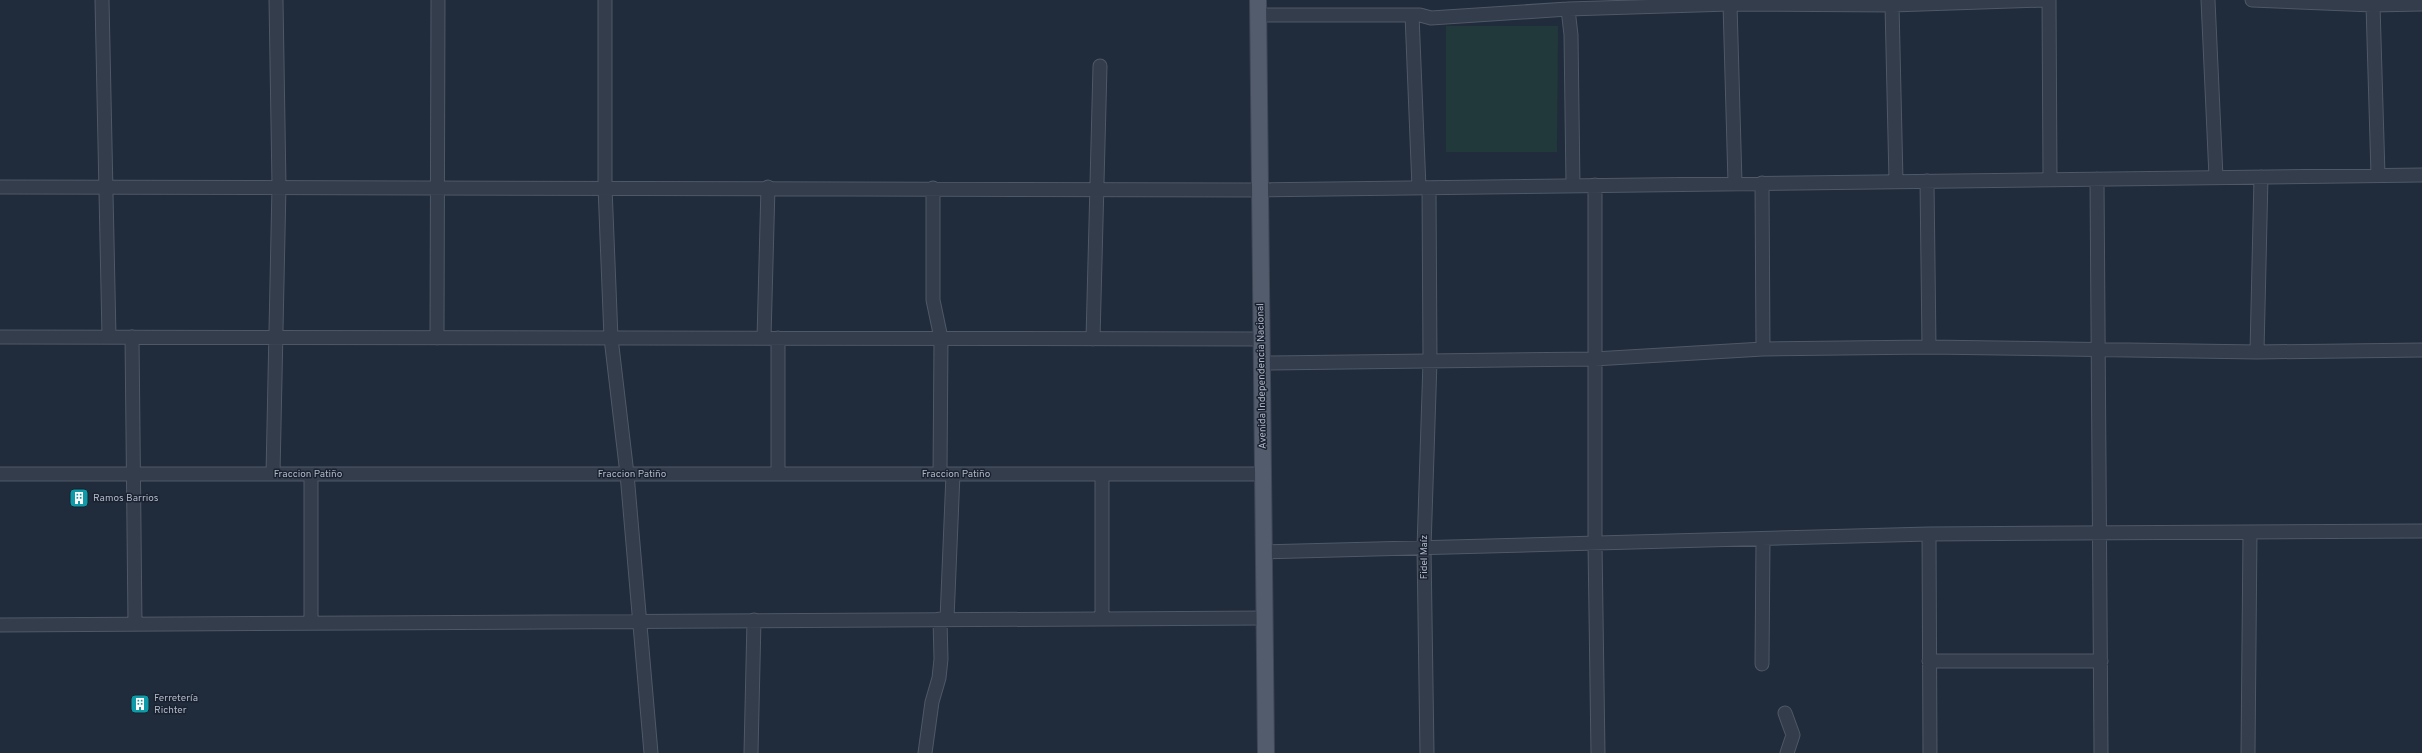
<svg xmlns="http://www.w3.org/2000/svg" width="2422" height="753" font-family="Overpass,sans-serif">
  <style>
    .pitch { fill: #22393c }
    .lines { fill: none; stroke-linecap: round; stroke-linejoin: round }
    .minor-casing { stroke: #4f5866; stroke-width: 15 }
    .major-casing { stroke: #3e4655; stroke-width: 18 }
    .minor { stroke: #343d4c; stroke-width: 13 }
    .major { stroke: #525c6c; stroke-width: 16 }
    .labels { text-anchor: middle; dominant-baseline: central; stroke-width: 3; stroke-linejoin: round; paint-order: stroke }
    .street-label { font-size: 10px; fill: #afb8c8; stroke: #1a2230 }
    .poi-label { font-size: 10px; fill: #afb8c8; stroke: #1a2230; text-anchor: start }
  </style>
  <rect width="100%" height="100%" fill="#202b3b"/>
  <path class="pitch" d="M1446 26H1558L1557 152H1446Z"/>
  <g class="lines">
    <defs>
      <path id="minor" d="M102 0 109 337
        M605 0V187L611 338 627 474 651 753
        M2049 0 2050 179
        M2208 0 2216 177
        M2252 0 2373 5 2422 4
        M1730 4 1735 183
        M1892 5 1896 181
        M2373 5 2378 175
        M1568 9 1571 35 1573 186
        M1258 15H1420L1431 18 1568 9 1730 4 1892 5 2044 0
        M1412 15 1419 188
        M2097 179 2101 753
        M1927 181 1929 347
        M1762 183 1763 349
        M1595 185V544L1598 753
        M0 187 1260 190 2422 175
        M933 188V300L941 338 940 474
        M0 337 1262 339
        M132 337 135 624
        M437 338 438 0
        M764 338 768 187
        M778 338V474
        M1093 339 1100 66
        M2257 352 2261 177
        M1262 363 1594 359 1763 349 1929 347 2257 352 2422 350
        M0 474H1264
        M273 474 279 186 276 0
        M311 474V623
        M1102 474V618
        M1929 534 1930 753
        M1264 552 1929 534 2422 531
        M947 619 953 474
        M0 625 1265 618
        M1929 661H2101
        M1762 664 1763 540
        M1785 713 1793 735 1787 753
        M751 753 754 620
        M925 753 932 702 939 678 941 659 940 619
        M1427 753 1424 548 1430 361 1429 188
        M2248 753 2250 532"/>
      <path id="major" d="M1258 0 1266 753"/>
    </defs>
    <use href="#minor" class="minor-casing"/>
    <use href="#major" class="major-casing"/>
    <use href="#minor" class="minor"/>
    <use href="#major" class="major"/>
  </g>
  <defs>
    <symbol id="building-square" viewBox="-11 -11 22 22"><rect x="-9" y="-9" width="18" height="18" rx="4" fill="#0f9aa8" stroke="#1a2230"/><path d="M-4-6H4V6H1V3H-1V6H-4ZM-2.5-4.3h1.7v1.8h-1.7ZM.8-4.3h1.7v1.8H.8ZM-2.5-1h1.7V.8h-1.7ZM.8-1h1.7V.8H.8Z" fill="#fff"/></symbol>
  </defs>
  <g fill-rule="evenodd">
    <use href="#building-square" x="68" y="487" width="22" height="22"/>
    <use href="#building-square" x="129" y="693" width="22" height="22"/>
  </g>
  <g class="labels">
    <g class="street-label">
      <text transform="translate(1262 376) rotate(-91)">Avenida Independencia Nacional</text>
      <text x="308" y="474">Fraccion Patiño</text>
      <text x="632" y="474">Fraccion Patiño</text>
      <text x="956" y="474">Fraccion Patiño</text>
      <text transform="translate(1424 557) rotate(-90)">Fidel Maíz</text>
    </g>
    <g class="poi-label">
      <text x="93" y="498">Ramos Barrios</text>
      <text x="154" y="698">Ferretería<tspan x="154" dy="12">Richter</tspan></text>
    </g>
  </g>
</svg>
